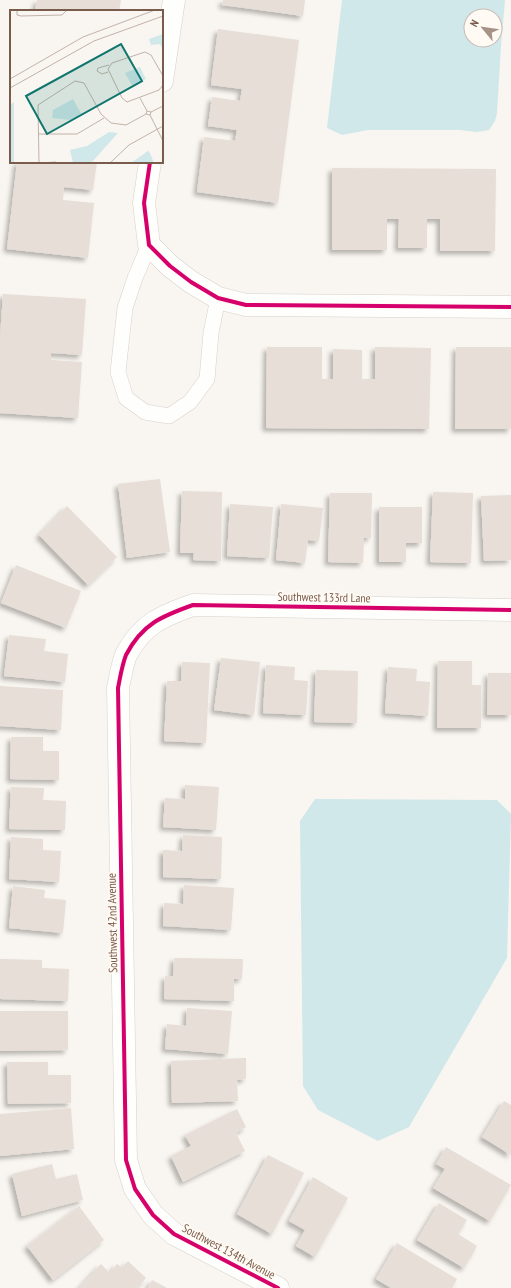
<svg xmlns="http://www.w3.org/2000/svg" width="511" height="1288" font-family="'PT Sans Narrow',sans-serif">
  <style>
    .water { fill: #d0e8ea; fill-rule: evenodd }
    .building { fill: #e6ded7; filter: url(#shadow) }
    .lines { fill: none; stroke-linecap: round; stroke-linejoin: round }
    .lane-casing { stroke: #d7d1cb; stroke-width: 16 }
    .street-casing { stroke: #d7d1cb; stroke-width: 23 }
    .lane { stroke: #fefefd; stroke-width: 15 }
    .street { stroke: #fefefd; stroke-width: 22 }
    .cycleway-casing { stroke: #fffaf3; stroke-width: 6 }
    .cycleway { stroke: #d6006c; stroke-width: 4 }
    .labels { text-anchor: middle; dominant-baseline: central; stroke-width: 3.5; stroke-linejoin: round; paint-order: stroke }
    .street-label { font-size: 12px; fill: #7a5c4d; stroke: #fffaf3 }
    .inset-road { fill: none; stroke: #c2b3aa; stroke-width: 1 }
    .view { fill: #0f766e; fill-opacity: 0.15; stroke: #0f766e; stroke-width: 2 }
    .inset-edge { fill: none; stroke: #7a5c4d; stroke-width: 2 }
  </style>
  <defs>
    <filter id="shadow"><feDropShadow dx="-3.5" dy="3.5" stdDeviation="2" flood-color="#0004"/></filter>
  </defs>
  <rect width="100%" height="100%" fill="#f9f5f0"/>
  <path class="water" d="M342 0H505L501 46 497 113 495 121 489 130 477 132 460 130H368L342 135 327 128ZM471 16H495V40H471Z
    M315 799 497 800 511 814 507 958 409 1127 378 1141 318 1110 303 1086 300 821Z"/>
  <path class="building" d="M37 0H121L119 11H35Z
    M223 0H305L303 16 222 5Z
    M218 29 299 40 278 203 197 192 204 137 235 141 237 130 208 126 212 97 240 101 242 89 211 85Z
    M17 162H97L93 190 64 187 63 200 94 203 88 258 7 249Z
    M332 168 496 169 495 251H440V219H427V248H398L399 219H387V250H332Z
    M3 294 86 299 82 355 51 353V360L82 362 78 418 0 413V337Z
    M267 347H322V379H333V349L362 350V379H375V347L431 348 429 429 266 428Z
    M456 347H511V429H455Z
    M160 479 170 552 127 558 118 484Z
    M182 491 222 492 221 561 193 560 194 553H180Z
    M433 492 473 493 471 563 430 562Z
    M330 493H372L371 538H364L363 563 328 562Z
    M511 495V560L484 561 481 496Z
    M230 504 273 507 269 558 227 556Z
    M281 504 323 508 319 541 308 540 305 563 276 560Z
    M67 506 117 557 88 585 39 535Z
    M379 507H422V543H406V562H379Z
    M16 565 81 591 66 628 1 603Z
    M9 635 46 639 44 651 68 654 65 682 4 676Z
    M221 658 260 662 254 715 214 710Z
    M438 661H472V685H481V728H437Z
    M182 662 210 663 206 743 164 741 167 681H181Z
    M266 665 295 667 294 680 308 681 306 715 263 713Z
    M388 667 417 669 416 681 430 682 428 716 385 713Z
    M316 670 358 671 357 723 314 722Z
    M488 673H511V715H487Z
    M0 686 63 690 61 730 0 726Z
    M11 737H43V751H59V780L10 779Z
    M185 785 219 787 216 830 163 827 165 798 185 799Z
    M11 787 44 788 43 800 66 801 65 830 9 829Z
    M183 835 222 837 221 879 163 877V850L182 851Z
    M11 837 43 839V850L61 851 59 882 9 879Z
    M184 885 234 888 231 930 163 926 164 903 183 904Z
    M13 886 45 890 44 898 66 900 63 933 9 928Z
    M174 958 243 959 242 979H234V1001L164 999 165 976H173Z
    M0 959 42 960V968L69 969 68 1001 0 999Z
    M187 1008 232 1011 228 1054 165 1049 167 1024 186 1026Z
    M0 1011H68V1050L0 1051Z
    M246 1058V1079L237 1080 238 1101 172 1103 171 1061Z
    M7 1062H48V1075H71V1103L8 1104Z
    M504 1101 511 1105V1155L482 1137Z
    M71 1108 74 1149 0 1156V1114Z
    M237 1109 246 1127 236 1133 245 1151 183 1182 171 1156 191 1146 185 1135Z
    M446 1147 511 1185 490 1221 433 1188 445 1169 436 1164Z
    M268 1155 304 1173 272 1234 237 1214Z
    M52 1164 56 1179 77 1174 83 1200 22 1216 12 1174Z
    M313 1177 348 1198 315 1257 296 1246 305 1230 289 1221Z
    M439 1203 467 1220 458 1234 477 1246 464 1268 417 1240Z
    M79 1206 104 1240 53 1280 27 1246Z
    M397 1243 457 1279 452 1288H391L376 1279Z
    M128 1261 146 1278 137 1288H79L101 1264 110 1273 117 1264 122 1268Z
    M152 1280 167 1288H148Z"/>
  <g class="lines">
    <defs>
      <path id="lane" d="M149 245 135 278 125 308 118 372 126 398 145 412 169 416 190 402 207 379 211 333 218 298"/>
      <path id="street" d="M162 81 174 0
        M150 162 144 203 149 245 170 266 191 282 218 298 246 305 511 307
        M278 1288 174 1234 153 1215 135 1189 126 1160 118 688C120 678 122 665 126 655 142 624 162 616 193 605L511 610"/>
    </defs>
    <use href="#lane" class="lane-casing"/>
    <use href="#street" class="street-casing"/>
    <use href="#lane" class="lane"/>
    <use href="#street" class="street"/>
    <defs>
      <path id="cycleway" d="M150 162 144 203 149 245 170 266 191 282 218 298 246 305 511 307
        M278 1288 174 1234 153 1215 135 1189 126 1160 118 688C120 678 122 665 126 655 142 624 162 616 193 605L511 610"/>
    </defs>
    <use href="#cycleway" class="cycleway-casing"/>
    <use href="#cycleway" class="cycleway"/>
  </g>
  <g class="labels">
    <g class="street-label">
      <text transform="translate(324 597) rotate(1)">Southwest 133rd Lane</text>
      <text transform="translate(112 923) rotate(-91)">Southwest 42nd Avenue</text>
      <text transform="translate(229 1251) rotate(28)">Southwest 134th Avenue</text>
    </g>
  </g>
  <g transform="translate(10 10)">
    <rect width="153" height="153" fill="#f9f5f0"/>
    <path d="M153 24V39L150 34 141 35 139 29ZM130 57 136 69 122 75 115 63ZM63 89 72 105 61 110 42 108 43 100ZM4 92V153H0V95ZM99 122 108 123 81 153H63L60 140 77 136ZM139 141 144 153H121L138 141Z" fill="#d0e8ea"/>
    <path class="inset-road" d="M7 0V5L11 6 52 5 57 0M98 62 92 64 87 61 88 58 99 55M153 66 141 45 135 42 102 53 98 59 112 88 117 92 149 80 153 75M0 69 73 27 145 0M0 78 84 31 153 6M130 88 137 101M141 102 153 96M140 105 153 131M28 124H67L94 108M46 152 29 153 28 95 65 71 74 73 91 104 101 113 116 115 136 104 140 105 141 102 137 101 136 104M100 153 119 135 153 116"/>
    <path class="view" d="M111 34 132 71 37 124 16 86Z"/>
    <rect width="153" height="153" class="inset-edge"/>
  </g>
  <g transform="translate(483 28) rotate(299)"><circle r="19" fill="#fffaf3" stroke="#cabbb1"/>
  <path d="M0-3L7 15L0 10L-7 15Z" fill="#a69286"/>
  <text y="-6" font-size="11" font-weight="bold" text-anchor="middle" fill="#7a5c4d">N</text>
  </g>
</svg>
